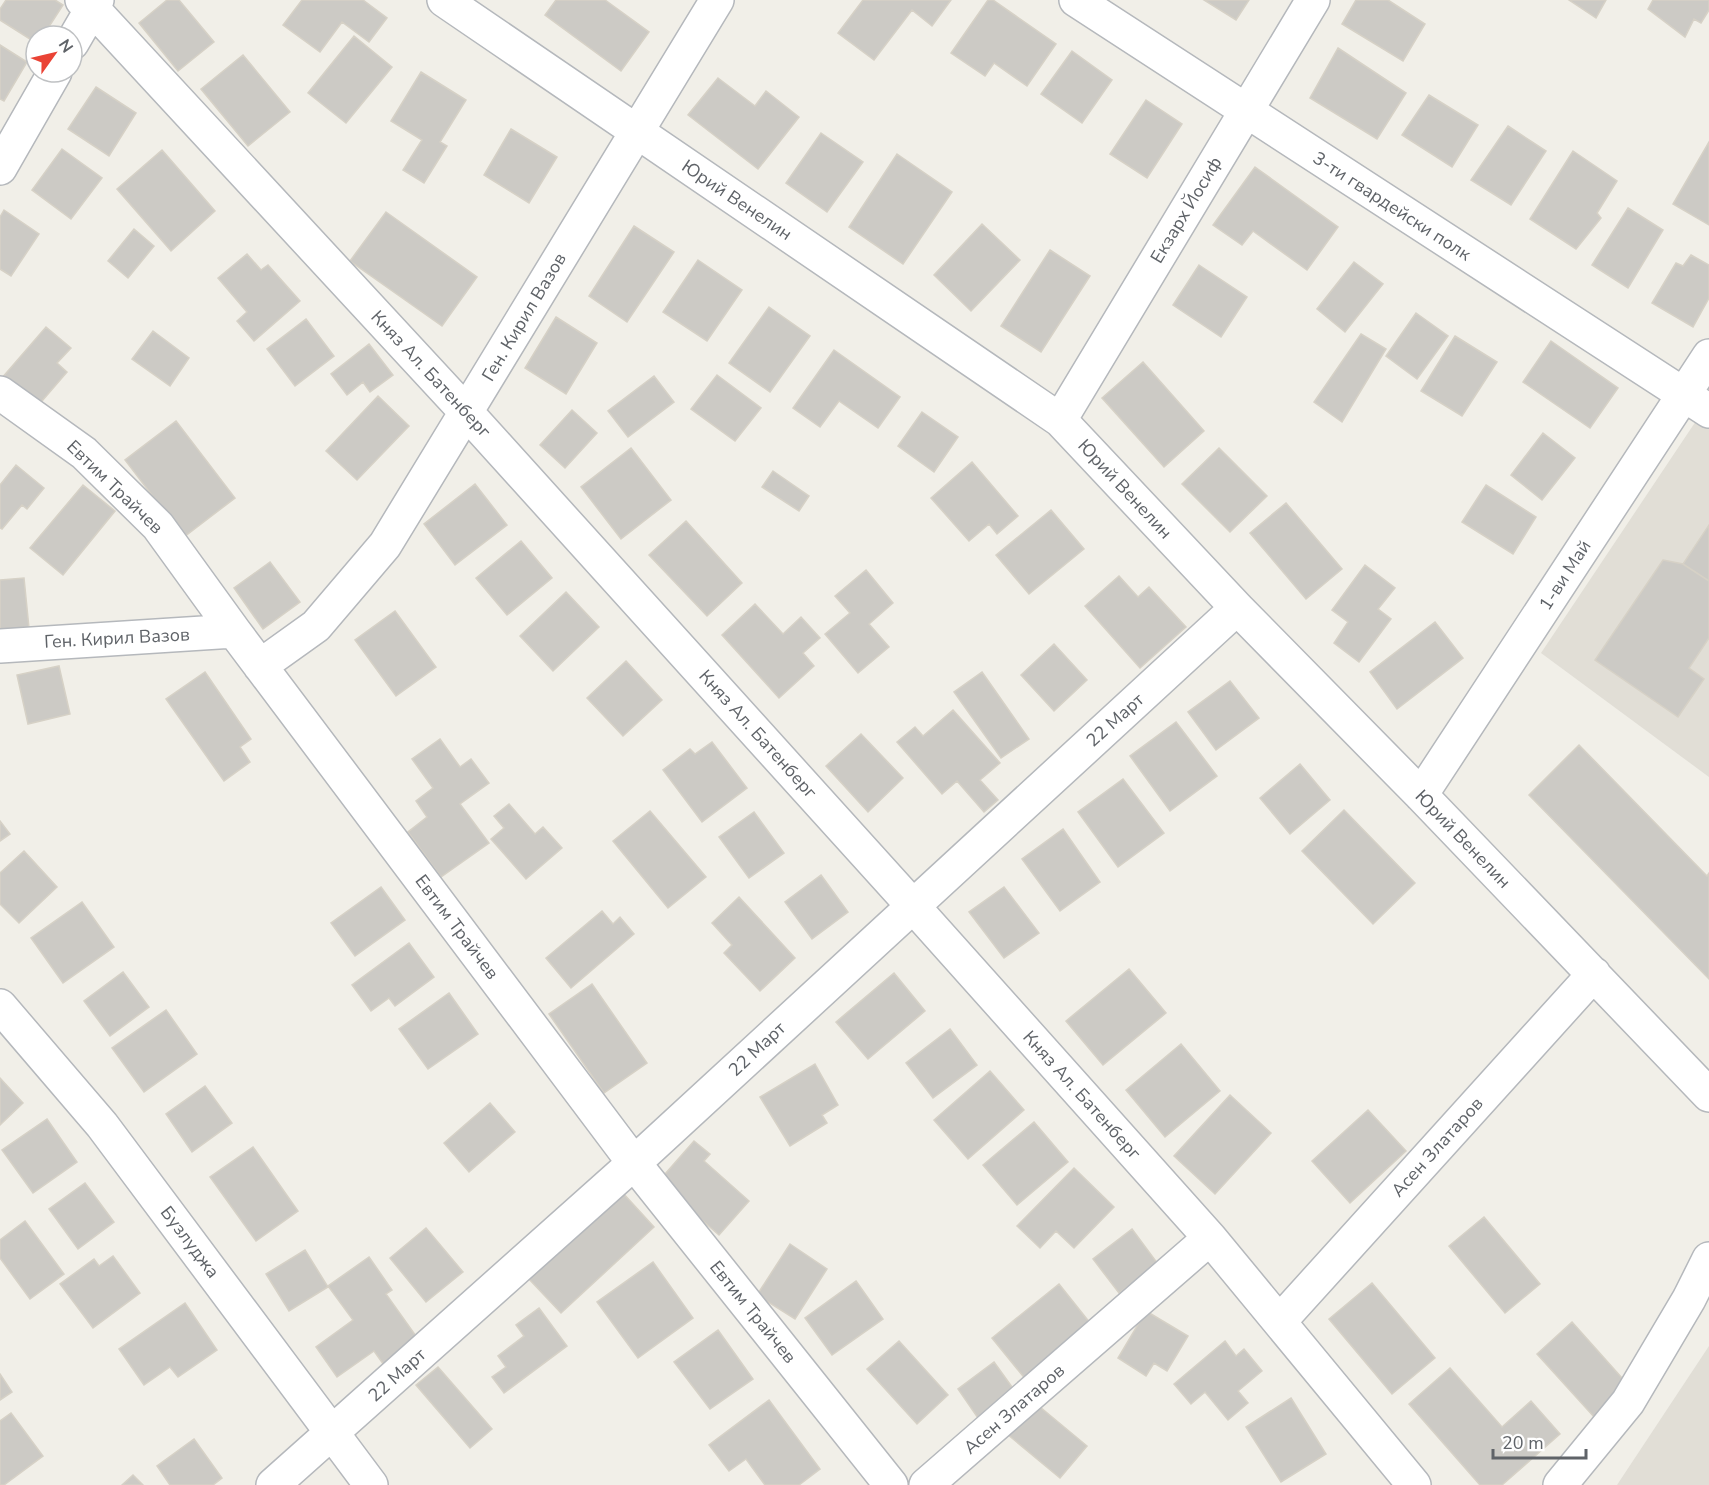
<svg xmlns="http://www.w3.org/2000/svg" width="1709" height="1485" font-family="'Nunito Sans',sans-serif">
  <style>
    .education { fill: #e1ded6 }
    .building { fill: #cccac5; stroke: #d6d1c6; stroke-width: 1.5 }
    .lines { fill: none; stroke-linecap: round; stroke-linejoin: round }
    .minor-casing { stroke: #b5b8bc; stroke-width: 36 }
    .minor { stroke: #fff; stroke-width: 33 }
    .labels { text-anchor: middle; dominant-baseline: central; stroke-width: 5; stroke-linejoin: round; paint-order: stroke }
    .street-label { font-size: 18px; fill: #5f6368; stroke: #fff }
  </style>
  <rect width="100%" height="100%" fill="#f1efe8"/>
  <path class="education" d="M1696 421 1709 429V777L1541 653Z
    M1709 1346V1485H1617Z"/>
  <path class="building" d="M6 0H55L63 5 43 36H36V43L0 20V9Z
    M167 0H179L214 42 178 71 139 23Z
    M302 0H363L387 18 369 42 342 22 320 52 283 25Z
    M556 0H605L649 32 621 71 545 15Z
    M863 0H951L932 26 912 10 874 60 838 33Z
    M988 0H993L1056 44 1027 86 994 63 985 76 951 53Z
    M1204 0H1249L1236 20Z
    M1356 0H1388L1425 24 1403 61 1342 24Z
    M1569 0H1606L1596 18Z
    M1653 0H1709V10L1701 23 1694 19 1685 37 1648 9Z
    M354 36 392 67 346 123 308 93Z
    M0 45 27 62 4 101 0 99Z
    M1338 48 1406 93 1377 139 1310 98Z
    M1072 51 1112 80 1082 123 1041 94Z
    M243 55 290 112 248 146 201 89Z
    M421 72 466 100 440 142 447 146 424 183 403 170 422 140 391 121Z
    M718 78 755 106 766 91 799 117 758 169 688 115Z
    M96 87 136 113 109 156 68 129Z
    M1429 95 1478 125 1452 167 1402 135Z
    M1146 100 1182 124 1147 178 1110 154Z
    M1508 126 1546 151 1511 205 1471 180Z
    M511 129 557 157 529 203 484 175Z
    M821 133 863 162 827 212 786 183Z
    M1709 142V225L1673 204Z
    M62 149 102 178 71 219 32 190Z
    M162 150 215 211 171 251 117 189Z
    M1573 151 1617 181 1597 213 1601 218 1576 249 1530 219Z
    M897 154 952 192 903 264 849 227Z
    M1255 167 1338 227 1307 270 1253 231 1242 245 1213 225Z
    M1628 208 1663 230 1628 288 1592 265Z
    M4 210 39 234 11 276 0 269V217Z
    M386 212 477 277 442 326 350 261Z
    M982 224 1020 260 971 311 934 275Z
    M634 226 674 252 627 322 589 296Z
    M134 229 154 246 128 278 108 261Z
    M1050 250 1090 276 1041 352 1001 326Z
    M247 254 261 270 268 265 300 301 254 341 237 321 247 312 218 278Z
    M1691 255 1709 265V298L1693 327 1652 303 1676 263 1683 266Z
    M698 260 742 290 707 341 663 312Z
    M1354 262 1383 284 1345 332 1317 309Z
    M1199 265 1247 297 1221 337 1173 305Z
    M769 307 810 336 770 392 729 363Z
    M1416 313 1448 336 1417 379 1386 356Z
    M556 317 597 343 566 394 525 368Z
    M306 319 334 356 295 386 267 349Z
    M46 327 71 348 57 363 67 372 36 408 1 379Z
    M153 331 189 358 170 386 132 359Z
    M1361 334 1386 349 1342 422 1314 402Z
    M1455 336 1497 362 1462 416 1421 391Z
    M1551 341 1618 388 1590 428 1523 382Z
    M369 344 393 375 370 392 363 382 347 395 331 374Z
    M834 350 900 397 878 428 839 401 820 427 793 408Z
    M1143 362 1204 431 1164 467 1102 398Z
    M717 375 761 408 735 441 691 409Z
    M654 376 674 402 628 437 608 411Z
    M378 396 409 426 357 480 326 451Z
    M572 410 597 433 565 468 540 445Z
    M922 412 958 437 934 472 898 446Z
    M176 421 235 498 184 537 125 460Z
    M1543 433 1575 458 1542 500 1511 475Z
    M631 448 671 500 621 539 581 487Z
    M1219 448 1267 496 1230 532 1182 484Z
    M972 462 1018 516 997 534 989 524 969 541 931 498Z
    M16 465 44 488 27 509 22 505 2 529 0 528V485Z
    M773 471 809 496 799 511 762 487Z
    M475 484 507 525 455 565 424 524Z
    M83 485 115 511 63 575 30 548Z
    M1486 485 1536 517 1513 554 1462 522Z
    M1286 503 1342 569 1306 599 1250 533Z
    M1051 510 1084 549 1029 594 996 555Z
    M686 521 742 583 707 616 649 555Z
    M1709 525V581L1683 564Z
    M521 541 552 578 507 615 476 578Z
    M1663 560 1683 564 1709 581V638L1689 668 1704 679 1678 717 1595 660Z
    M270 562 300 602 263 629 234 588Z
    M1365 565 1395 588 1378 609 1391 619 1359 662 1334 643 1348 622 1332 610Z
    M866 570 893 603 869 624 889 647 858 673 825 634 850 613 835 596Z
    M1119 576 1138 597 1149 587 1186 627 1140 668 1085 606Z
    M24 578 29 628 0 631V580Z
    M566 592 599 627 553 671 520 636Z
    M755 604 783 634 801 617 820 638 803 653 814 666 779 698 722 635Z
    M395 611 436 667 396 696 355 640Z
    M1435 622 1463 658 1397 709 1370 672Z
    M1054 644 1087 680 1054 711 1021 675Z
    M626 661 662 700 623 736 587 698Z
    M59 666 70 714 28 724 17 675Z
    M205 672 251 739 240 747 250 762 224 781 166 699Z
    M982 672 1029 739 1001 758 954 692Z
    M1230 681 1259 718 1216 750 1188 712Z
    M953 710 1000 763 980 780 998 800 984 812 957 781 942 794 897 742 915 727 923 736Z
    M1176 722 1217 776 1170 811 1130 756Z
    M861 734 903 778 868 812 826 766Z
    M440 739 460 767 471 759 489 783 460 804 489 843 441 877 408 832 427 817 416 801 433 788 412 759Z
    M712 742 747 788 702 822 663 770 690 749 695 754Z
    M1579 745 1707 876 1709 873V979L1529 795Z
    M1300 764 1330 800 1290 834 1260 798Z
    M1123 779 1164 833 1118 867 1078 812Z
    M509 804 535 834 543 827 562 848 526 879 491 839 504 828 494 816Z
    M1344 810 1415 883 1373 924 1302 851Z
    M650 811 706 877 668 908 613 841Z
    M754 812 784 853 749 878 719 837Z
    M0 821 10 834 0 841Z
    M1063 829 1100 882 1060 911 1022 859Z
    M24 851 57 887 19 923 0 904V873Z
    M821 875 848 912 812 939 785 902Z
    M381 887 405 920 355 956 331 923Z
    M1004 887 1039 933 1004 958 969 912Z
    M739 897 795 958 760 991 724 953 732 945 712 923Z
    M82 902 114 947 63 983 31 938Z
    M602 911 613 924 620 917 634 934 571 988 546 958Z
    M409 943 434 977 395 1006 389 998 371 1011 352 985Z
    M1129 969 1166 1013 1103 1065 1066 1021Z
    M123 972 149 1007 110 1036 84 1001Z
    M894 973 925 1011 868 1059 836 1022Z
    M592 984 647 1063 604 1093 549 1014Z
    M449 993 478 1034 428 1069 399 1029Z
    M166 1010 197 1054 144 1092 112 1048Z
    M950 1029 977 1065 933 1098 906 1063Z
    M1181 1044 1220 1091 1165 1137 1126 1090Z
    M815 1064 838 1105 822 1115 827 1123 790 1146 760 1097Z
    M990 1071 1024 1110 968 1159 934 1120Z
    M0 1078 23 1103 0 1125Z
    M205 1086 232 1123 192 1152 166 1114Z
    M1230 1095 1271 1133 1215 1194 1174 1156Z
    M490 1103 515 1132 469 1172 444 1143Z
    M1368 1110 1406 1151 1350 1203 1312 1161Z
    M47 1119 77 1162 33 1193 2 1150Z
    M1034 1122 1068 1162 1017 1205 983 1165Z
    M694 1141 710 1154 704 1161 749 1201 719 1235 658 1182Z
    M253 1147 298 1211 256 1241 210 1177Z
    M1074 1168 1114 1207 1074 1248 1056 1231 1040 1248 1017 1226Z
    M85 1183 114 1222 78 1249 49 1209Z
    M622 1192 654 1227 561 1313 528 1278Z
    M1484 1217 1540 1284 1505 1313 1449 1246Z
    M25 1221 64 1274 30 1299 0 1258V1240Z
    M426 1228 463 1272 426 1302 390 1258Z
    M1132 1229 1158 1264 1119 1293 1093 1259Z
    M790 1244 827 1269 795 1319 757 1295Z
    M305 1250 328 1287 289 1311 266 1274Z
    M113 1256 140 1293 93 1328 60 1284 94 1259 99 1266Z
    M369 1257 392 1290 386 1294 421 1343 386 1368 374 1351 337 1377 316 1347 353 1320 328 1286Z
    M653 1262 693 1318 638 1358 597 1302Z
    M856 1281 883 1319 832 1355 805 1318Z
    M1372 1283 1435 1358 1392 1394 1329 1319Z
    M1059 1284 1094 1328 1027 1381 992 1338Z
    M185 1303 217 1350 178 1377 170 1367 144 1385 119 1349Z
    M539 1308 567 1346 504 1393 492 1377 506 1367 498 1356 524 1336 516 1325Z
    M1146 1311 1188 1336 1167 1371 1154 1363 1146 1376 1118 1358Z
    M1572 1322 1630 1387 1595 1418 1537 1354Z
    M718 1330 753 1379 710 1409 674 1362Z
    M899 1341 948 1395 917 1424 867 1369Z
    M1225 1341 1236 1356 1244 1349 1262 1371 1238 1391 1248 1403 1228 1420 1205 1392 1191 1404 1174 1384Z
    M994 1362 1017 1394 980 1421 958 1389Z
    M438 1367 492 1429 470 1448 416 1385Z
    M1450 1368 1502 1427 1531 1401 1560 1434 1502 1485H1480L1409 1404Z
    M0 1374 12 1392 0 1400Z
    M1291 1398 1326 1454 1281 1482 1246 1427Z
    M769 1400 820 1469 799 1485H765L746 1459 729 1471 709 1445Z
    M1034 1402 1087 1446 1060 1478 1007 1434Z
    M11 1413 43 1456 4 1485H0V1421Z
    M194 1439 222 1478 213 1485H170L157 1466Z
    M133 1475 143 1485H122Z"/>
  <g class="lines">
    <defs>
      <path id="minor" d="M82 0 92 8 466 412 912 905 1210 1238 1414 1485
        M444 0 1060 420 1237 608 1421 795 1709 1095
        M1076 0 1709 411
        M72 43 97 0
        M0 168 55 72
        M0 393 84 453 158 526 234 631 634 1163 891 1485
        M1060 420 1313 0
        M0 646 234 631
        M260 666 316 626 385 545 717 0
        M1421 795 1709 356
        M0 1006 102 1125 371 1485
        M1280 1321 1594 974
        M273 1485 634 1163 1237 608
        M926 1485 1210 1238
        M1560 1485 1628 1402 1689 1299 1709 1259"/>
    </defs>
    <use href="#minor" class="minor-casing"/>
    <use href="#minor" class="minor"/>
  </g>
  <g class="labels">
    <g class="street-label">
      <text transform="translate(737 200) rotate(34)">Юрий Венелин</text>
      <text transform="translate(1392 206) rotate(33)">3-ти гвардейски полк</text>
      <text transform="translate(1186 210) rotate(-59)">Екзарх Йосиф</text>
      <text transform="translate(524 317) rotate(-59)">Ген. Кирил Вазов</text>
      <text transform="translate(431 374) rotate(47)">Княз Ал. Батенберг</text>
      <text transform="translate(115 487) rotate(44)">Евтим Трайчев</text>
      <text transform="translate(1125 489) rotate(47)">Юрий Венелин</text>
      <text transform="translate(1565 575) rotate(-57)">1-ви Май</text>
      <text transform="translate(117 638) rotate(-3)">Ген. Кирил Вазов</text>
      <text transform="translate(1115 720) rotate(-42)">22 Март</text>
      <text transform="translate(758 734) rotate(48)">Княз Ал. Батенберг</text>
      <text transform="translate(1463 839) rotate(46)">Юрий Венелин</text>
      <text transform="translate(457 927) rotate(53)">Евтим Трайчев</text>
      <text transform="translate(757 1049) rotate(-43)">22 Март</text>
      <text transform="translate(1082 1095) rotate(48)">Княз Ал. Батенберг</text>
      <text transform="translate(1437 1147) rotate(-48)">Асен Златаров</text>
      <text transform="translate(190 1242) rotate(53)">Бузлуджа</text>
      <text transform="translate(753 1312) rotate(51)">Евтим Трайчев</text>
      <text transform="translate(397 1375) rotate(-42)">22 Март</text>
      <text transform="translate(1014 1409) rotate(-41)">Асен Златаров</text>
    </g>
  </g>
  <g transform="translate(54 54) rotate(56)"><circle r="28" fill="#ffffff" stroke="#bfc1c3" stroke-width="1.5"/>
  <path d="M0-4.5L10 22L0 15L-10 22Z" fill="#ea4335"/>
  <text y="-9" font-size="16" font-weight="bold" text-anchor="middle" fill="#5f6368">N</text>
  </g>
  <path d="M1493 1449v9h93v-9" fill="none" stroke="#5f6368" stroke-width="3"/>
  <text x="1502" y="1449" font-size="18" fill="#5f6368" stroke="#ffffff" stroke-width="4.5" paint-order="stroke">20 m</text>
</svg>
